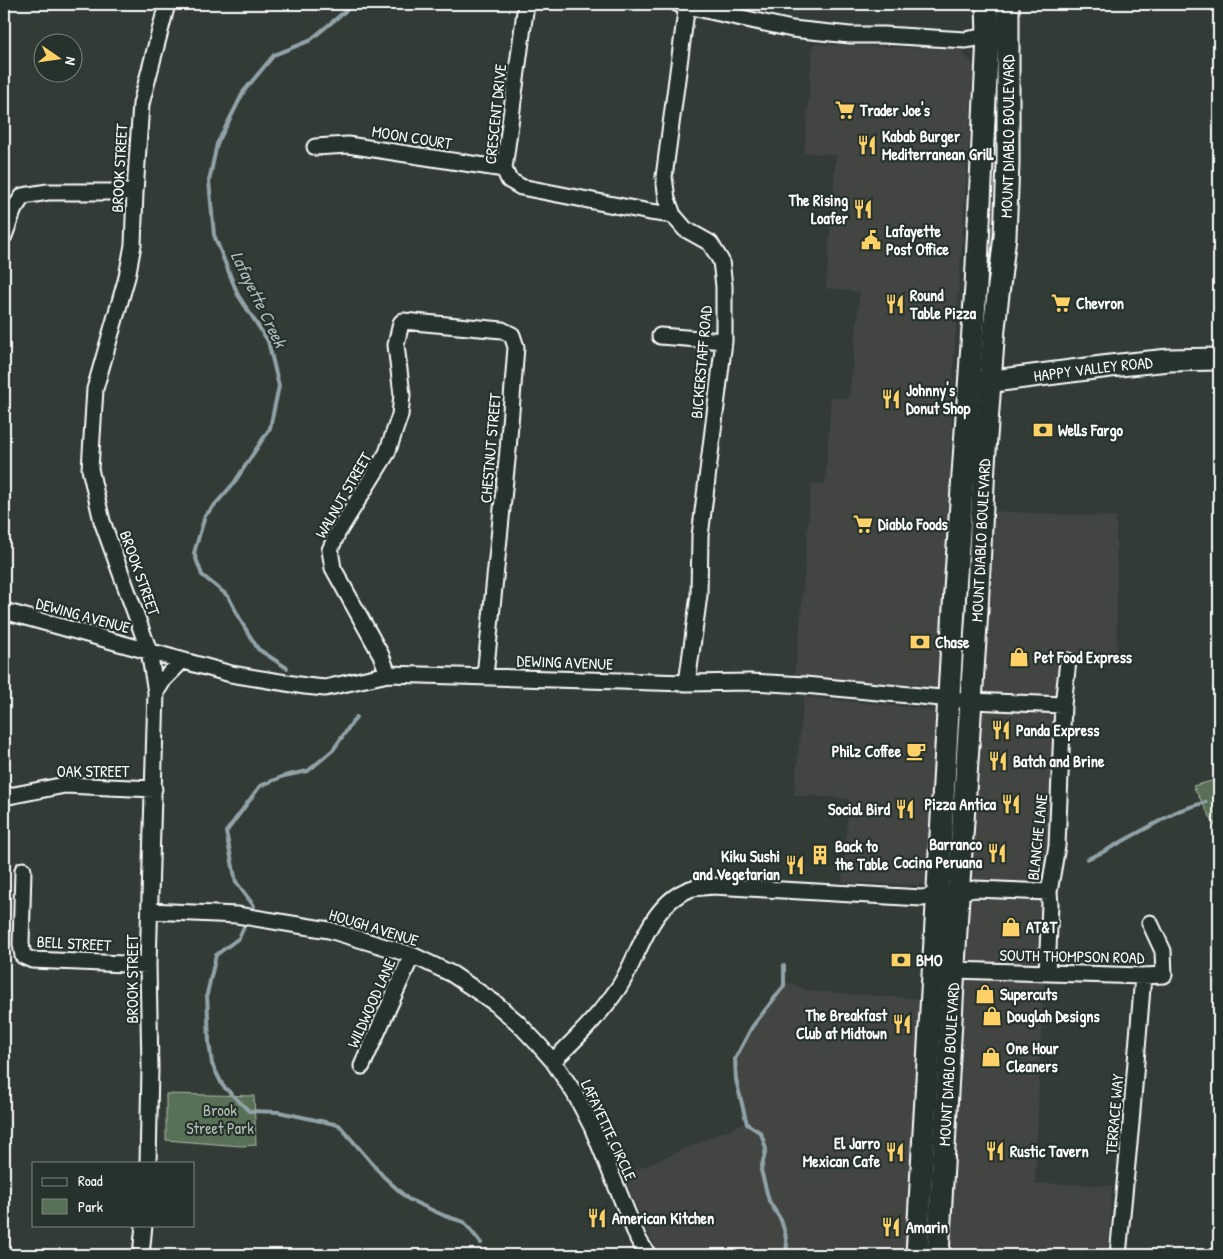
<svg xmlns="http://www.w3.org/2000/svg" width="1223" height="1259" font-family="'Patrick Hand',sans-serif">
  <style>
    .built { fill: #434543 }
    .green { fill: #587055; stroke: #acb8aa }
    .lines { fill: none; stroke-linecap: round; stroke-linejoin: round }
    .stream { stroke: #91a3a8; stroke-width: 4 }
    .street-casing { stroke: #fff; stroke-width: 19 }
    .secondary-casing { stroke: #fff; stroke-width: 25 }
    .street { stroke: #26332d; stroke-width: 15 }
    .secondary { stroke: #26332d; stroke-width: 21 }
    .labels { text-anchor: middle; dominant-baseline: central; stroke-width: 4.5; stroke-linejoin: round; paint-order: stroke }
    .poi-label { font-size: 16px; font-weight: bold; fill: #fff; stroke: #26332d; text-anchor: start }
    .street-label { font-size: 16px; fill: #fff; stroke: #26332d }
    .park-label { font-size: 16px; fill: #b4bfb2; stroke: #26332d }
    .water-label { font-size: 18px; font-style: italic; fill: #adbabe; stroke: #26332d }
  </style>
  <rect width="100%" height="100%" fill="#333b37"/>
  <filter id="ink" filterUnits="userSpaceOnUse"><feTurbulence type="fractalNoise" baseFrequency=".02" numOctaves="2"/><feDisplacementMap in="SourceGraphic" scale="10" xChannelSelector="R" yChannelSelector="G"/><feConvolveMatrix kernelMatrix="1 2 1 2 8 2 1 2 1" color-interpolation-filters="sRGB"/></filter>
  <g filter="url(#ink)">
    <path class="built" d="M813 44 961 50 974 65 954 360 942 695 794 681 801 616 811 483 825 484 831 397 849 399 860 292 826 288 836 155 804 153Z
      M993 511 1116 517 1117 664 1080 663 1065 660 1047 902 1035 1183 1112 1186 1108 1255H948L981 679Z
      M804 697 926 709 934 713 938 721 930 875 925 883 917 885 842 882 849 799 794 795Z
      M783 981 810 991 920 999 907 1255H639L655 1247 622 1176 746 1122 735 1065 742 1043 751 1027Z"/>
    <path class="green" d="M1219 779V833L1193 786Z
      M166 1094 254 1096 256 1145 241 1146 166 1140Z"/>
    <g class="lines">
      <path class="stream" d="M287 668 258 649 242 623 228 596 202 575 194 553 205 516 234 483 270 428 279 386 268 341 238 295 214 235 209 181 217 144 244 91 274 55 309 41 354 4
        M1087 859 1101 853 1178 811 1206 802
        M250 914 254 906 236 882 226 832 260 786 284 776 308 771 333 750 356 717
        M247 920 239 938 216 955 207 994 209 1042 212 1064 223 1086 249 1111 279 1112 339 1125 383 1176 408 1199 445 1216 464 1222 481 1243
        M784 1255 787 1246 785 1233 781 1220 769 1201 761 1170 766 1149 761 1133 747 1124 736 1080 735 1059 752 1027 784 986V965"/>
      <defs>
        <path id="street" d="M526 4 504 169 509 180 521 187 650 212 673 215
          M678 4 792 29 850 35H884L965 40 996 35
          M315 147 348 145 504 169
          M4 236 14 209 23 196 48 192H135
          M660 336 724 341
          M4 611 231 674 305 686 325 688 388 674 687 683 750 682 805 685 972 701 1063 705
          M388 674 381 655 333 568 330 550 338 532 387 453 400 415 402 395 396 345 401 323 403 321 502 330 512 335 516 347 508 450 485 676
          M687 683 699 595 700 536 724 341V286L721 261 710 243 685 229 673 215 667 199 664 177 687 4
          M156 692 164 679 182 661
          M4 797 65 785 154 789
          M23 870 21 944 23 956 32 960 148 965
          M150 911 237 915 329 930 412 955 452 974 495 1003 518 1023 537 1043 553 1061 575 1094 592 1127 638 1239 648 1255
          M954 970 1143 976 1164 975 1163 951 1150 923
          M1047 973 1050 904 1049 892 1057 846 1063 705 1068 661
          M553 1061C577 1038 601 1014 619 987 640 955 649 904 690 889 696 887 705 887 713 886L922 898 975 889 1049 892
          M362 1066 412 955
          M148 1163 150 1068 148 965 156 692 149 651 102 521 90 469 95 389 127 277 133 245 135 192 141 104 167 4
          M141 1255 144 1225
          M1118 1255 1131 1123 1143 976"/>
        <g id="secondary">
          <path id="s1" d="M978 383 1110 366 1169 360 1219 359"/>
          <path d="M917 1255 955 590 976 286 988 36 987 4"/>
          <path id="s2" d="M938 1255 957 912 977 610 984 464 994 328 1005 236 1008 164V4"/>
        </g>
      </defs>
      <use href="#street" class="street-casing"/>
      <use href="#secondary" class="secondary-casing"/>
      <use href="#street" class="street"/>
      <use href="#secondary" class="secondary"/>
    </g>
  </g>
  <defs>
    <symbol id="supermarket-bare" viewBox="-9 -9 18 18"><path d="M-6-5.5h2.5l.6 2H6L4.5 2H-2.5L-4.4-4H-6ZM-1.5 3.2a1.3 1.3 0 1 0 .1 0ZM3 3.2a1.3 1.3 0 1 0 .1 0Z" fill="#ffd166" stroke="#26332d" stroke-width="2.5" paint-order="stroke"/></symbol>
    <symbol id="restaurant-bare" viewBox="-9 -9 18 18"><path d="M-5-6h1v4h1v-4h1v4h1v-4h1v5L-1.5 .5V6h-2V.5L-5-1ZM5-6V6H3V1.5H1.5Q1.5-4 5-6Z" fill="#ffd166" stroke="#26332d" stroke-width="2.5" paint-order="stroke"/></symbol>
    <symbol id="civic-bare" viewBox="-9 -9 18 18"><path d="M-.6-6.5H3V-4.5H.6V-3L4-1V1h2V6H-6V1h2V-1L-.6-3ZM-1.2 2.5V6h2.4V2.5Z" fill="#ffd166" stroke="#26332d" stroke-width="2.5" paint-order="stroke"/></symbol>
    <symbol id="bank-bare" viewBox="-9 -9 18 18"><path d="M-6-4H6V4H-6ZM0-2.3a2.3 2.3 0 1 0 0 4.6a2.3 2.3 0 1 0 0-4.6Z" fill="#ffd166" stroke="#26332d" stroke-width="2.5" paint-order="stroke"/></symbol>
    <symbol id="shop-bare" viewBox="-9 -9 18 18"><path d="M-5-2.5h2.3a2.7 3.5 0 0 1 5.4 0H5L5.5 6h-11ZM-1.5-2.5h3a1.5 2.3 0 0 0-3 0Z" fill="#ffd166" stroke="#26332d" stroke-width="2.5" paint-order="stroke"/></symbol>
    <symbol id="cafe-bare" viewBox="-9 -9 18 18"><path d="M-5.5-4.5H6V0H3Q3 3.5 0 3.5H-2.5Q-5.5 3.5-5.5 0ZM3-3.2v2h1.7v-2ZM-6 4.5H4V6H-6Z" fill="#ffd166" stroke="#26332d" stroke-width="2.5" paint-order="stroke"/></symbol>
    <symbol id="building-bare" viewBox="-9 -9 18 18"><path d="M-4-6H4V6H1V3H-1V6H-4ZM-2.5-4.3h1.7v1.8h-1.7ZM.8-4.3h1.7v1.8H.8ZM-2.5-1h1.7V.8h-1.7ZM.8-1h1.7V.8H.8Z" fill="#ffd166" stroke="#26332d" stroke-width="2.5" paint-order="stroke"/></symbol>
  </defs>
  <g fill-rule="evenodd">
    <use href="#supermarket-bare" x="831" y="96" width="28" height="28"/>
    <use href="#restaurant-bare" x="853" y="131" width="28" height="28"/>
    <use href="#restaurant-bare" x="849" y="195" width="28" height="28"/>
    <use href="#civic-bare" x="857" y="226" width="28" height="28"/>
    <use href="#supermarket-bare" x="1047" y="289" width="28" height="28"/>
    <use href="#restaurant-bare" x="881" y="290" width="28" height="28"/>
    <use href="#restaurant-bare" x="877" y="385" width="28" height="28"/>
    <use href="#bank-bare" x="1029" y="416" width="28" height="28"/>
    <use href="#supermarket-bare" x="849" y="510" width="28" height="28"/>
    <use href="#bank-bare" x="906" y="628" width="28" height="28"/>
    <use href="#shop-bare" x="1005" y="643" width="28" height="28"/>
    <use href="#restaurant-bare" x="987" y="716" width="28" height="28"/>
    <use href="#cafe-bare" x="902" y="737" width="28" height="28"/>
    <use href="#restaurant-bare" x="984" y="747" width="28" height="28"/>
    <use href="#restaurant-bare" x="997" y="790" width="28" height="28"/>
    <use href="#restaurant-bare" x="891" y="795" width="28" height="28"/>
    <use href="#restaurant-bare" x="983" y="839" width="28" height="28"/>
    <use href="#building-bare" x="806" y="841" width="28" height="28"/>
    <use href="#restaurant-bare" x="781" y="851" width="28" height="28"/>
    <use href="#shop-bare" x="997" y="913" width="28" height="28"/>
    <use href="#bank-bare" x="887" y="946" width="28" height="28"/>
    <use href="#shop-bare" x="971" y="980" width="28" height="28"/>
    <use href="#shop-bare" x="978" y="1002" width="28" height="28"/>
    <use href="#restaurant-bare" x="888" y="1010" width="28" height="28"/>
    <use href="#shop-bare" x="977" y="1043" width="28" height="28"/>
    <use href="#restaurant-bare" x="981" y="1137" width="28" height="28"/>
    <use href="#restaurant-bare" x="881" y="1138" width="28" height="28"/>
    <use href="#restaurant-bare" x="583" y="1204" width="28" height="28"/>
    <use href="#restaurant-bare" x="877" y="1213" width="28" height="28"/>
  </g>
  <g class="labels">
    <g class="poi-label">
      <text x="860" y="110">Trader Joe's</text>
      <text x="882" y="136">Kabab Burger<tspan x="882" dy="18">Mediterranean Grill</tspan></text>
      <text x="848" y="200" text-anchor="end">The Rising<tspan x="848" dy="18">Loafer</tspan></text>
      <text x="886" y="231">Lafayette<tspan x="886" dy="18">Post Office</tspan></text>
      <text x="910" y="295">Round<tspan x="910" dy="18">Table Pizza</tspan></text>
      <text x="1076" y="303">Chevron</text>
      <text x="906" y="390">Johnny's<tspan x="906" dy="18">Donut Shop</tspan></text>
      <text x="1058" y="430">Wells Fargo</text>
      <text x="878" y="524">Diablo Foods</text>
      <text x="935" y="642">Chase</text>
      <text x="1034" y="657">Pet Food Express</text>
      <text x="1016" y="730">Panda Express</text>
      <text x="901" y="751" text-anchor="end">Philz Coffee</text>
      <text x="1013" y="761">Batch and Brine</text>
      <text x="996" y="804" text-anchor="end">Pizza Antica</text>
      <text x="890" y="809" text-anchor="end">Social Bird</text>
      <text x="982" y="844" text-anchor="end">Barranco<tspan x="982" dy="18">Cocina Peruana</tspan></text>
      <text x="835" y="846">Back to<tspan x="835" dy="18">the Table</tspan></text>
      <text x="780" y="856" text-anchor="end">Kiku Sushi<tspan x="780" dy="18">and Vegetarian</tspan></text>
      <text x="1026" y="927">AT&amp;T</text>
      <text x="916" y="960">BMO</text>
      <text x="1000" y="994">Supercuts</text>
      <text x="887" y="1015" text-anchor="end">The Breakfast<tspan x="887" dy="18">Club at Midtown</tspan></text>
      <text x="1007" y="1016">Douglah Designs</text>
      <text x="1006" y="1048">One Hour<tspan x="1006" dy="18">Cleaners</tspan></text>
      <text x="880" y="1143" text-anchor="end">El Jarro<tspan x="880" dy="18">Mexican Cafe</tspan></text>
      <text x="1010" y="1151">Rustic Tavern</text>
      <text x="612" y="1218">American Kitchen</text>
      <text x="906" y="1227">Amarin</text>
    </g>
    <g class="street-label">
      <text transform="translate(495 114) rotate(-84)">CRESCENT DRIVE</text>
      <text stroke="none"><textPath href="#s2" startOffset="1121">MOUNT DIABLO BOULEVARD</textPath></text>
      <text transform="translate(412 137) rotate(9)">MOON COURT</text>
      <text transform="translate(119 168) rotate(-87)">BROOK STREET</text>
      <text transform="translate(701 362) rotate(-85)">BICKERSTAFF ROAD</text>
      <text stroke="none"><textPath href="#s1" startOffset="116">HAPPY VALLEY ROAD</textPath></text>
      <text transform="translate(490 448) rotate(-85)">CHESTNUT STREET</text>
      <text transform="translate(343 495) rotate(-60)">WALNUT STREET</text>
      <text stroke="none"><textPath href="#s2" startOffset="716">MOUNT DIABLO BOULEVARD</textPath></text>
      <text transform="translate(140 573) rotate(70)">BROOK STREET</text>
      <text transform="translate(83 615) rotate(15)">DEWING AVENUE</text>
      <text transform="translate(565 662) rotate(2)">DEWING AVENUE</text>
      <text x="93" y="771">OAK STREET</text>
      <text transform="translate(1037 837) rotate(-84)">BLANCHE LANE</text>
      <text transform="translate(374 927) rotate(17)">HOUGH AVENUE</text>
      <text transform="translate(74 943) rotate(3)">BELL STREET</text>
      <text transform="translate(1072 956) rotate(1)">SOUTH THOMPSON ROAD</text>
      <text transform="translate(132 979) rotate(-90)">BROOK STREET</text>
      <text transform="translate(371 1003) rotate(-66)">WILDWOOD LANE</text>
      <text stroke="none"><textPath href="#s2" startOffset="191">MOUNT DIABLO BOULEVARD</textPath></text>
      <text transform="translate(1114 1114) rotate(-85)">TERRACE WAY</text>
      <text transform="translate(609 1130) rotate(65)">LAFAYETTE CIRCLE</text>
    </g>
    <g class="park-label">
      <text x="220" y="1110">Brook<tspan x="220" dy="18">Street Park</tspan></text>
    </g>
    <g class="water-label">
      <text transform="translate(259 299) rotate(64)">Lafayette Creek</text>
    </g>
  </g>
  <rect width="1223" height="1259" fill="none" stroke="#26332d" stroke-width="20"/>
  <rect x="10" y="10" width="1203" height="1239" fill="none" stroke="#fff" stroke-width="2" filter="url(#ink)"/>
  <rect x="32" y="1162" width="162" height="65" fill="#26332d" stroke="#7d8581"/>
  <rect x="42" y="1178" width="25" height="8" fill="#26332d" stroke="#7d8581"/>
  <text x="78" y="1186" font-size="15" fill="#ffffff">Road</text>
  <rect x="42" y="1199" width="25" height="15" fill="#587055" stroke="#7d8581"/>
  <text x="78" y="1212" font-size="15" fill="#ffffff">Park</text>
  <g transform="translate(58 58) rotate(103)"><circle r="24" fill="#26332d" stroke="#7d8581"/>
  <path d="M0-4L9 19L0 12L-9 19Z" fill="#ffd166"/>
  <text y="-8" font-size="14" font-weight="bold" text-anchor="middle" fill="#ffffff">N</text>
  </g>
</svg>
